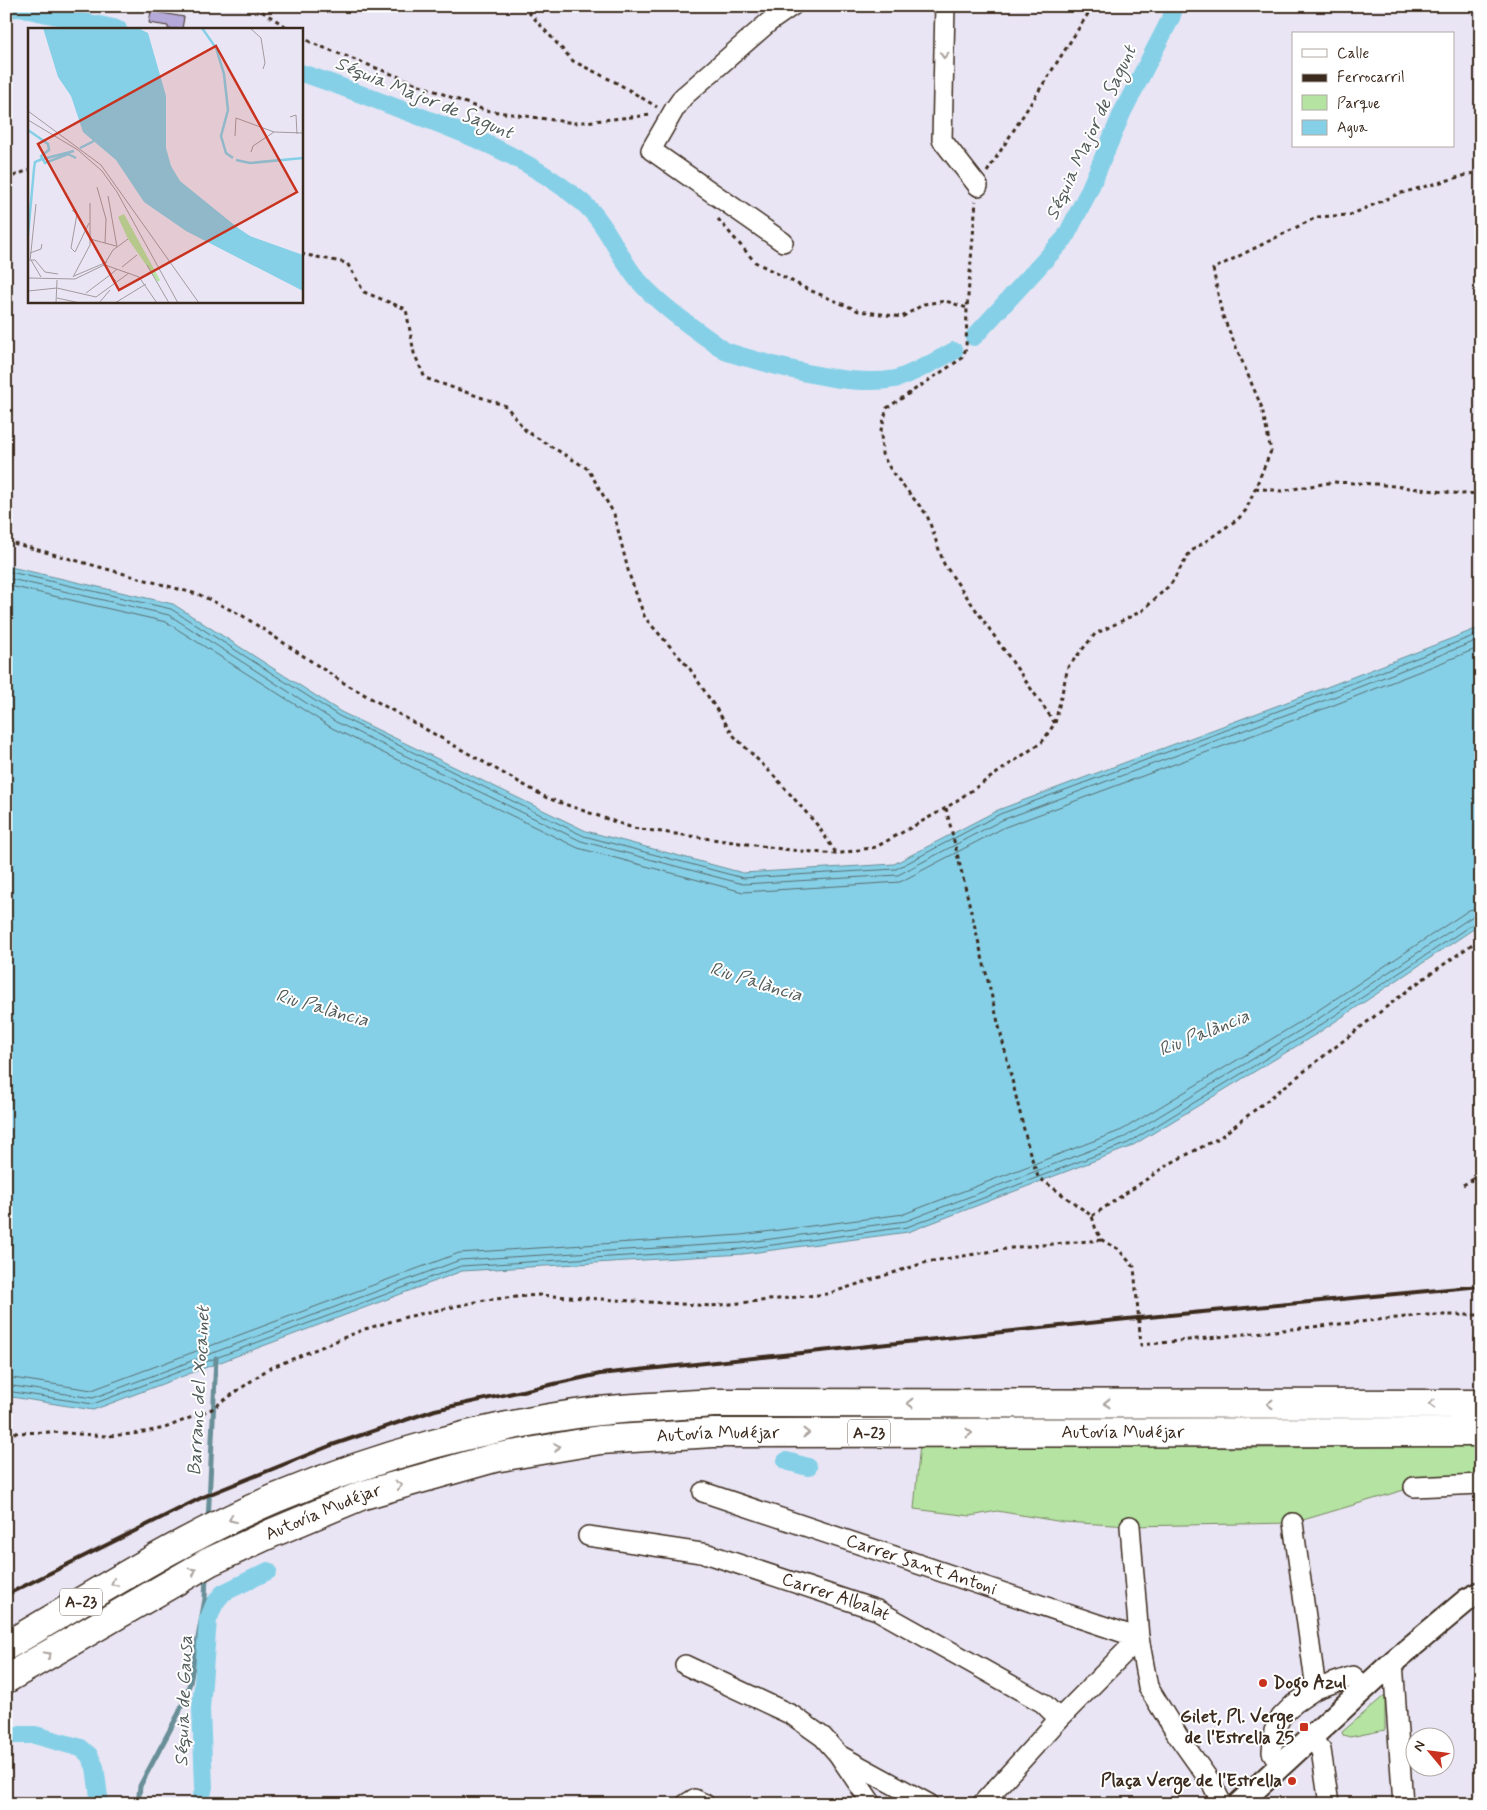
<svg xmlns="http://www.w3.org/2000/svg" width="1487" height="1810" font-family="Mynerve,sans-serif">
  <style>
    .green { fill: #b4e3a2; stroke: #788660 }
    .water { fill: #86d0e7; stroke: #688e97 }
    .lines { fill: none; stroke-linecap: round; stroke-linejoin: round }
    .shore { stroke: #596c6e; stroke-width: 1 }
    .stream { stroke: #688e97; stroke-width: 5 }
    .canal { stroke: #86d0e7; stroke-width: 18 }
    .building { fill: #b5a9d9; stroke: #3b2a1e }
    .minor-casing { stroke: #3b2a1e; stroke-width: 22 }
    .tertiary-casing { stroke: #3b2a1e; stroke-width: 26 }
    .motorway-casing { stroke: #3b2a1e; stroke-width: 31 }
    .path { stroke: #3b2a1e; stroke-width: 3; stroke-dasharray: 4 4; stroke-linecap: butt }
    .minor { stroke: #fff; stroke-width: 19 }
    .tertiary { stroke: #fff; stroke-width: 22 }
    .motorway { stroke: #fff; stroke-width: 28 }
    .rail { stroke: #3b2a1e; stroke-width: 4 }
    .oneway { stroke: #a79f9a }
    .poi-dot { fill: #c8321e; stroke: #fff; stroke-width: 2 }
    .labels { text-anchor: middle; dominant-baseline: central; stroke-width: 4; stroke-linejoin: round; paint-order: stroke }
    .shield { fill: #fff; stroke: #766a62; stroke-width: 1 }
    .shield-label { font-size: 16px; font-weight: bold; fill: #3b2a1e }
    .street-label { font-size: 18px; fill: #3b2a1e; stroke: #fff }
    .poi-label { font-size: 18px; font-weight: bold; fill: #3b2a1e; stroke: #fff; text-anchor: end }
    .water-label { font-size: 19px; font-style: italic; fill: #525c5a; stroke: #fff }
    .inset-river { fill: none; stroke: #86d0e7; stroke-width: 2.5 }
    .inset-road { fill: none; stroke: #a39a9e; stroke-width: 1 }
    .view { fill: #c8321e; fill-opacity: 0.15; stroke: #c8321e; stroke-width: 2.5 }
    .inset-edge { fill: none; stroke: #3b2a1e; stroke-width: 2.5 }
  </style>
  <rect width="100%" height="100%" fill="#e9e5f4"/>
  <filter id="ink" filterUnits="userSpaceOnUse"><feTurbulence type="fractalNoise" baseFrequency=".02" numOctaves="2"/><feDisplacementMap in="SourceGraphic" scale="10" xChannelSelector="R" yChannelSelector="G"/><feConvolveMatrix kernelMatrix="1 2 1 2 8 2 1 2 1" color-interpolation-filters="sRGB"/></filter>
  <g filter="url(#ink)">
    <path class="green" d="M920 1443 1250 1448 1481 1446V1484L1414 1487 1293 1523 1130 1526 1063 1522 997 1511 971 1516 914 1509Z
      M1385 1695V1730L1350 1737 1343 1735 1342 1732Z"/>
    <path class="water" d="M6 566 173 604 341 712 586 831 743 873 894 864 998 810 1327 687 1481 627V924L1318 1033 1130 1147 908 1232 743 1254 462 1271 93 1410 6 1396Z"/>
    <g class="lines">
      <path class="shore" d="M6 571 171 609 339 716 584 836 743 878 896 869 1000 814 1329 692 1481 633
        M6 578 169 615 336 722 581 841 743 884 898 875 1002 820 1331 698 1481 639
        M6 585 166 622 332 728 578 848 743 892 900 882 1005 827 1334 705 1481 647
        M6 1377 92 1390 459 1253 741 1235 904 1214 1122 1130 1308 1017 1469 910 1481 907
        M6 1385 93 1398 460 1260 741 1243 906 1221 1125 1137 1312 1023 1473 916 1481 914
        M6 1391 93 1404 461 1266 742 1249 907 1227 1128 1143 1316 1028 1476 922 1481 921"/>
      <path class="stream" d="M208 1522 216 1358
        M138 1804 140 1786 179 1713 190 1683 205 1599 206 1575"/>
      <path class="canal" d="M6 9 19 8 118 29
        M301 73C334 83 365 96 397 108 463 132 528 157 582 202 607 223 617 255 637 279 661 307 695 329 725 351 741 357 757 360 773 365 809 374 858 386 895 379 909 376 939 359 954 351
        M974 337 1065 238 1088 193 1123 111 1171 18 1175 6
        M786 1461 808 1467
        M6 1735H35L81 1748 89 1755 95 1767 100 1804
        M200 1804 204 1787 201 1708 208 1620 215 1603 223 1593 268 1571"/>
    </g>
    <path class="building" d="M151 11 184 17 182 29H168V26L149 23Z"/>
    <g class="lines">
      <defs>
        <g id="minor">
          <path d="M945 6 942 140 978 186"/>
          <path d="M783 242 651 150 674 110 683 97 769 22 792 6"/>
          <path d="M1414 1487 1481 1484"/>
          <path id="s1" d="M703 1492 1139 1638"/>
          <path d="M1293 1523 1316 1689"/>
          <path d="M1130 1526 1139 1638 1148 1687 1178 1736 1212 1784 1222 1804"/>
          <path id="s2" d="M588 1536 708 1554 877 1610 1043 1703 1059 1719"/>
          <path d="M1393 1662 1403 1804"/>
          <path d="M685 1665 792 1715 823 1737 838 1754 872 1804"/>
          <path d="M1310 1737 1321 1750 1329 1804"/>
          <path d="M841 1756 929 1804"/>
          <path d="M1280 1765 1272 1752 1274 1731 1281 1717 1294 1704 1316 1689 1353 1676 1365 1688"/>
          <path d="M686 1804 694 1799 705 1804"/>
          <path d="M982 1804 1059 1719 1139 1638"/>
        </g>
        <path id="tertiary" d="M1239 1804 1393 1662 1467 1600 1481 1593"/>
        <g id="motorway">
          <path d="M6 1646C95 1594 182 1538 276 1498 376 1456 491 1424 599 1411 636 1407 675 1406 713 1403L1481 1404"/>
          <path id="s3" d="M6 1679 209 1562 272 1533 363 1495 494 1458 600 1440 713 1433 1481 1432"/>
        </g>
      </defs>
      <use href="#minor" class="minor-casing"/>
      <use href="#tertiary" class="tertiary-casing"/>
      <use href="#motorway" class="motorway-casing"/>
      <path class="path" d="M71 6H76
        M247 6 258 9 290 29
        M523 6 573 61 619 84 657 107
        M301 36 312 43 484 110 574 123 651 115
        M987 172 1093 6
        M6 179 29 170
        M718 219 755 262 807 289 859 311 902 317 924 304 946 301 967 308
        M301 254 347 263 364 292 406 309 414 353 425 378 506 406 526 431 588 469 614 514 629 574 645 618 690 669 734 736 776 778 818 826 836 853
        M1255 488 1281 491 1334 482 1376 484 1462 494 1481 493
        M6 541 200 595 243 616 344 683 547 798 633 828 790 850 836 854 876 847 946 808 1042 742 1055 723 944 564 927 515 892 472 882 454 881 430 887 408 961 359 966 349 967 308 976 201
        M1055 723 1068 667 1095 634 1142 611 1171 584 1190 552 1238 519 1246 510 1271 451 1262 408 1222 314 1213 269 1317 217 1350 215 1398 194 1481 171
        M946 808 1029 1150 1038 1177 1092 1216 1096 1230 1102 1240 1118 1249 1134 1267 1141 1345 1425 1315H1481
        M1463 1185 1481 1175
        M1092 1216 1169 1164 1219 1138 1412 987 1481 938
        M6 1433 52 1432 106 1436 133 1434 165 1428 212 1409 268 1369 365 1329 406 1317 485 1300 537 1295 711 1306 827 1294 927 1262 1018 1247 1102 1240"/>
      <use href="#minor" class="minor"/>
      <use href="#tertiary" class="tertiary"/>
      <use href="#motorway" class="motorway"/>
      <path class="rail" d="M6 1595 203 1497 332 1445 435 1410 600 1374 1127 1319 1481 1286"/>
    </g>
    <defs><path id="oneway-chevron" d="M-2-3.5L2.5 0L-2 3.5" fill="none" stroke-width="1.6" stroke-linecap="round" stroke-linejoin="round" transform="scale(1.25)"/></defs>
    <g class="oneway">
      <use href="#oneway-chevron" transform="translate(944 55) rotate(92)"/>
      <use href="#oneway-chevron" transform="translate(910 1403) rotate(-180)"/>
      <use href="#oneway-chevron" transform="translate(1107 1403) rotate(-180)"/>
      <use href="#oneway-chevron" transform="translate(1270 1404) rotate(-180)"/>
      <use href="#oneway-chevron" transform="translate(1432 1404) rotate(-180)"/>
      <use href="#oneway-chevron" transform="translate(806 1433)"/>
      <use href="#oneway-chevron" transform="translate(969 1433)"/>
      <use href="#oneway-chevron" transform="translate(557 1447) rotate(-10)"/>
      <use href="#oneway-chevron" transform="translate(399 1485) rotate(-16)"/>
      <use href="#oneway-chevron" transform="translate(232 1519) rotate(155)"/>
      <use href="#oneway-chevron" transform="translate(193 1571) rotate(-29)"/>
      <use href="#oneway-chevron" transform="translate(114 1583) rotate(150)"/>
      <use href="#oneway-chevron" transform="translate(48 1655) rotate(-30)"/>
    </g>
  </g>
  <g class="poi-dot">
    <circle cx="1263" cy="1683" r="5"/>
    <rect x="1299" y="1722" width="10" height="10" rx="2.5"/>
    <circle cx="1292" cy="1781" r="5"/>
  </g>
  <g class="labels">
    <g class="shield">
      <rect x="848" y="1419.5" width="42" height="27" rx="4"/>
      <rect x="60" y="1588.5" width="42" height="27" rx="4"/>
    </g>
    <g class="shield-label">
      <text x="869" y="1433">A-23</text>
      <text x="81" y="1602">A-23</text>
    </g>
    <g class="street-label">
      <text stroke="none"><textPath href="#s3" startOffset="1169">Autovía Mudéjar</textPath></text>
      <text stroke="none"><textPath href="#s3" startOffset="764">Autovía Mudéjar</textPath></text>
      <text stroke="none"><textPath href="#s3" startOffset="359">Autovía Mudéjar</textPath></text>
      <text stroke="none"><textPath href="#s1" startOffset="230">Carrer Sant Antoni</textPath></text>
      <text stroke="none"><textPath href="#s2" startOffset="256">Carrer Albalat</textPath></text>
    </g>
    <g class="poi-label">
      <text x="1273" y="1683" text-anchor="start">Dogo Azul</text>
      <text x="1294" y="1717">Gilet, Pl. Verge<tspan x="1294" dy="21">de l'Estrella 25</tspan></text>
      <text x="1282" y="1781">Plaça Verge de l'Estrella</text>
    </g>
    <g class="water-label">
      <text transform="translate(424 98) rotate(22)">Séquia Major de Sagunt</text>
      <text transform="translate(1091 133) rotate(-65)">Séquia Major de Sagunt</text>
      <text transform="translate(756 982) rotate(17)">Riu Palància</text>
      <text transform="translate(322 1008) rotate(16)">Riu Palància</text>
      <text transform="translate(1204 1033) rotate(-22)">Riu Palància</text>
      <text transform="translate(199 1391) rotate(-87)">Barranc del Xocainet</text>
      <text transform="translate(184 1701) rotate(-88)">Séquia de Gausa</text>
    </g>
  </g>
  <g transform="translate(28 28)">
    <rect width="275" height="275" fill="#e9e5f4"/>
    <path d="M96 186 132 252 130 254 100 211 90 189Z" fill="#b4e3a2"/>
    <path d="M15 0H110L120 5 138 68V120L143 138 152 153 210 200 222 208 275 227V263L158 203 116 174 88 132 55 104 43 68 30 49Z" fill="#86d0e7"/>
    <path class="inset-river" d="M174 0 188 20 196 46 200 82 193 108 198 125 205 130M0 102 20 116 21 122 13 128 17 135 40 126 48 130M52 120 66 113M15 131 46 123M208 132 222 135 275 130M0 207 6 141 7 134 14 131"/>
    <path class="inset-road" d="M222 0 233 10 237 35 235 41M0 83 73 137 171 275M262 89 268 87 269 106M0 92 50 122 74 143 89 164 150 275M207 108 208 90 246 104 275 105M223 124 225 118 246 104M69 159 78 191 77 215M80 168 89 219M44 182 49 186 43 220 47 224 61 195M62 211 88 218M2 225 13 221 14 216M2 233 8 176M77 237 111 249 129 275M119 237 141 275M94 239 109 227M46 248 79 234M13 249 3 232H7L17 244 30 246M45 249 62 217V175M0 250 47 251 76 237 85 222 100 211M88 253 82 247 89 241M0 263 29 260 68 269 101 245M58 265 82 247M29 270 52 275M28 275 29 252M71 275 82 262M87 275 118 256"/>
    <path class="view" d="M188 18 269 164 91 262 10 116Z"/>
    <rect width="275" height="275" class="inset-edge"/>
  </g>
  <rect width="1487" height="1810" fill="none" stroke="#fff" stroke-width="25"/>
  <rect x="12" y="12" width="1462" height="1785" fill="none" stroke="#3b2a1e" stroke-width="2" filter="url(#ink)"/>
  <rect x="1292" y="32" width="162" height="115" fill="#ffffff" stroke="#b1aaa5"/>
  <rect x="1302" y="49" width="25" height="8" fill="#ffffff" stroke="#b1aaa5"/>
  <text x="1337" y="58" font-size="15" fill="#3b2a1e">Calle</text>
  <rect x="1302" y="74" width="25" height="8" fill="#3b2a1e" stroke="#b1aaa5"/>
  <text x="1337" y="82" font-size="15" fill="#3b2a1e">Ferrocarril</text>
  <rect x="1302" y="95" width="25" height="15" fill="#b4e3a2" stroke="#b1aaa5"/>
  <text x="1337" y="108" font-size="15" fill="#3b2a1e">Parque</text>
  <rect x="1302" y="120" width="25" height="15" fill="#86d0e7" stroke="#b1aaa5"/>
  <text x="1337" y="132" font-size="15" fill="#3b2a1e">Agua</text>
  <g transform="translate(1430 1752) rotate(299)"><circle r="24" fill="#ffffff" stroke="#b1aaa5"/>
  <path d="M0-4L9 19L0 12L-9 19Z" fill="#c8321e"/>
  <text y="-8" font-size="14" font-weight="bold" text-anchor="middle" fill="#3b2a1e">N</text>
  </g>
</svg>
